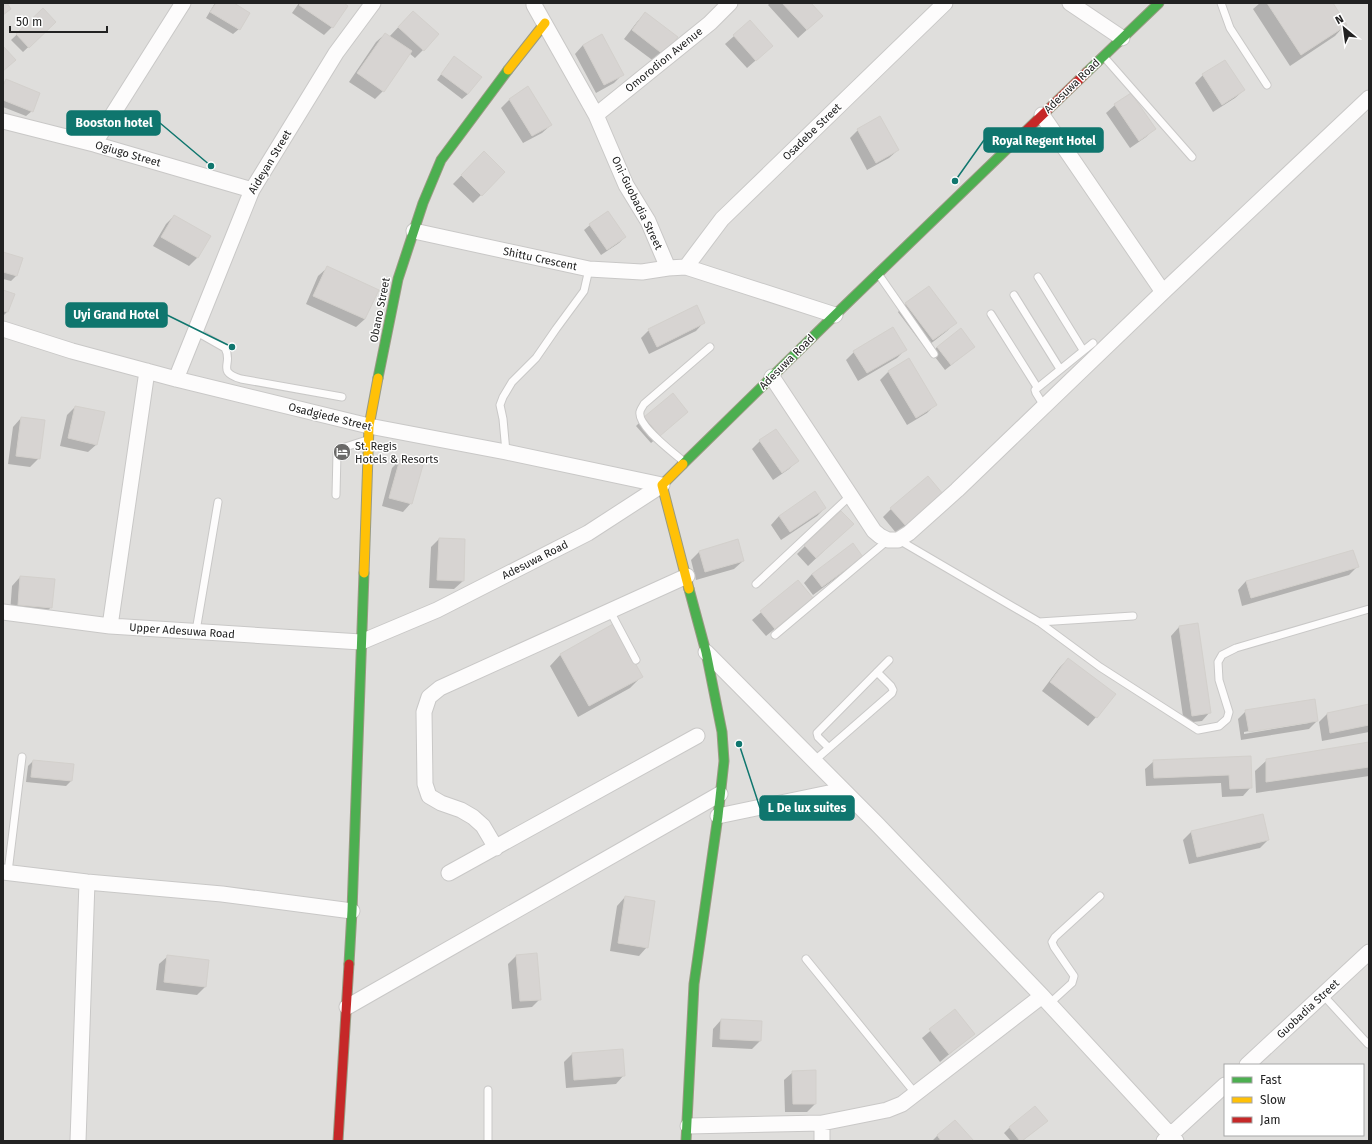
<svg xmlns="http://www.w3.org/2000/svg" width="1372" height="1144" font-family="'Fira Sans',sans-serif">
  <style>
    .residential { fill: #dfdedc; fill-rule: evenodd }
    .shadow { fill: #0003; fill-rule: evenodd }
    .building { fill: #d7d4d2; stroke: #d3d0cc }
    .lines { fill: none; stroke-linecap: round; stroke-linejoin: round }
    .lane-casing { stroke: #c9c8c7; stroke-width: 9 }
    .street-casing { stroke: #c9c8c7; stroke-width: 17 }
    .fast-casing { stroke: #999a82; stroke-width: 11 }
    .slow-casing { stroke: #999a82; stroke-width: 11 }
    .jam-casing { stroke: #999a82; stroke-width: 11 }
    .lane { stroke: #fdfcfc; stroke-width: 7 }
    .street { stroke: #fdfcfc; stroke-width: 15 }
    .fast { stroke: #4caf50; stroke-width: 9 }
    .slow { stroke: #ffc107; stroke-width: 9 }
    .jam { stroke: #c62828; stroke-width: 9 }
    .labels { text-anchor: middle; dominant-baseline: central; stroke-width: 3; stroke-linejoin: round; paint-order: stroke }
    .street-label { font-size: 11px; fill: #222; stroke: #fff }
    .poi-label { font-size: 11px; fill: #222; stroke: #fff; text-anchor: start }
    .leader { fill: none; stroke: #0f766e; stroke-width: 1.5 }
    .callout-dot { fill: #0f766e; stroke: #fff; stroke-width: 1.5 }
    .callout { fill: #0f766e; stroke: #0f766e; stroke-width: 1.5 }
    .callout-label { font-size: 12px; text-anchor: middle; font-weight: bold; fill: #fff }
  </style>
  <rect width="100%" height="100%" fill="#f0eeeb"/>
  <path class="residential" d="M3 3H1369V1141H3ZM1225 1065H1363V1135H1225Z"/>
  <path class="shadow" d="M215 3H232L239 29 233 34 206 18Z
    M299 3H342L347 6 332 27 324 35 292 13Z
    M770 3H810L822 16 798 38 768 5Z
    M1260 3H1332L1346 24 1335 36 1290 66 1253 9Z
    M43 10 55 22 23 52 11 40Z
    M645 13 676 37 655 62 624 39 637 22Z
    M405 20 423 50 415 58 409 53 383 91 375 99 349 82 376 42 385 34 389 37Z
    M750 22 763 54 747 68 725 44Z
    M583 45 622 75 614 83 596 93 575 54Z
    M449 63 468 94 462 99 437 80Z
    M1203 75 1244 90 1235 98 1213 112 1195 83Z
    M6 81 32 111 26 116 3 107V83Z
    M527 87 551 125 542 133 523 143 501 108 509 100Z
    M1130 94 1154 129 1146 137 1130 148 1106 113 1115 105Z
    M858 130 898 150 889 158 867 170 850 138Z
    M484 152 504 172 473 203 453 184Z
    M607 212 625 237 619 243 601 255 584 230 590 225Z
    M174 216 209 236 197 258 189 266 153 246 166 224Z
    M3 253 16 276 11 281 3 279Z
    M327 268 365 319 356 327 306 304 318 276Z
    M3 291 7 312 3 316Z
    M906 304 955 323 947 331 925 348 898 312Z
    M704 322 696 331 649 354 641 338 649 330Z
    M937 347H974L945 370 932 353Z
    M905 350 897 358 858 381 846 360 854 352Z
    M889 371 935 405 927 413 907 425 880 380Z
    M75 407 97 444 88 452 60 446 67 415Z
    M687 412 651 443 636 426 645 417Z
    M21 418 39 458 30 467 8 464 13 427Z
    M760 441 797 461 789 469 773 480 752 449Z
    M400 460 411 503 403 512 382 506 392 468Z
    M934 502 897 534 883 517 891 509Z
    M825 508 817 516 781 540 771 525 779 516Z
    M844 532 808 566 797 554 805 546Z
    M439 539 463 581 454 589 429 588 431 547Z
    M737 540 743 561 734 569 696 580 691 560 699 552Z
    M862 557 854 565 813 595 804 583 812 574Z
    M1357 567 1349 575 1242 606 1238 590 1246 581Z
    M20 577 51 607 43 616 10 613 12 586Z
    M798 581 803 606 766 636 752 620Z
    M1179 627 1210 712 1202 721 1184 723 1171 636Z
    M561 654 641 677 630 688 578 717 550 666Z
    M1068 659 1096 717 1088 726 1042 691 1060 667Z
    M1369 705V732L1322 741 1319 722 1327 714Z
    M1246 711 1317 721 1309 729 1241 740 1238 719ZM1309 721V723L1244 734V732Z
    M1369 743V776L1256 793 1255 771 1267 760Z
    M1250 757 1251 787 1243 796 1222 797 1221 783 1146 786 1145 769 1154 761Z
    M33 761 71 781 66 786 26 782 28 766Z
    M1262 816 1268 840 1260 848 1189 864 1183 840 1191 832Z
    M625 897 647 947 639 956 610 951 617 906Z
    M168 956 205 987 197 995 156 990 159 964Z
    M516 956 540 999 532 1007 512 1009 508 964Z
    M955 1010 974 1033 940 1062 922 1038Z
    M721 1020 760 1041 752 1049 712 1047 713 1029Z
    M572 1054 624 1075 616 1084 566 1088 564 1062Z
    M793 1072 816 1103 807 1112H785L784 1080Z
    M955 1121 972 1141H932L937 1136Z
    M1041 1126 1022 1141H1011L1004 1133 1010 1127Z"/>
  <path class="building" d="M3 3H7L11 9 3 15Z
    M216 3H234L250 13 240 30 210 12Z
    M301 3H344L348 6 333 28 299 5Z
    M782 3H811L823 16 807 30Z
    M1267 3H1333L1347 25 1301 55Z
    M43 8 56 22 29 48 16 34Z
    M413 11 439 34 424 51 398 27Z
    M645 12 678 37 664 55 632 30Z
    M750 20 773 46 756 61 733 35Z
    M385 33 412 51 384 92 357 73Z
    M602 34 624 75 604 85 583 45Z
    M3 46 16 60 3 71Z
    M454 56 482 77 468 94 441 74Z
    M1225 60 1245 90 1222 105 1202 74Z
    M6 79 40 93 33 112 3 100V86Z
    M528 86 552 125 532 136 509 99Z
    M1131 93 1156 129 1139 141 1114 104Z
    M880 116 899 150 876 163 857 129Z
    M484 151 505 172 482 196 461 175Z
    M608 211 626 237 607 250 589 224Z
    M174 215 211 236 198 258 161 237Z
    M3 252 23 258 17 276 3 272Z
    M327 266 379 290 365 319 313 296Z
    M929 286 957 323 933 340 905 303Z
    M3 290 15 294 8 312 3 311Z
    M697 305 705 323 657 347 648 329Z
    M893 327 907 350 867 373 853 351Z
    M961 328 975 347 951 365 937 347Z
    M909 358 937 405 916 418 888 371Z
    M673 393 688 412 660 436 644 417Z
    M75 406 105 412 97 445 68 438Z
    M21 417 45 420 40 459 16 456Z
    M776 429 799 461 782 473 759 440Z
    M400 459 423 465 412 504 389 498Z
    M928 476 943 494 906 526 890 508Z
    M815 491 826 508 790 532 779 516Z
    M841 511 854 524 816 558 804 545Z
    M439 538 465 539 464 581 437 580Z
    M738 539 744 561 705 572 699 551Z
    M853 543 863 557 822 587 812 574Z
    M1353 550 1359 567 1251 598 1246 581Z
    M20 576 55 579 52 608 18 605Z
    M798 580 813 598 775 629 760 611Z
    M1198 623 1211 713 1192 716 1179 626Z
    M613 624 643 677 589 706 560 654Z
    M1068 658 1116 694 1097 718 1050 682Z
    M1315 699 1318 721 1249 732 1245 710Z
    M1369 704V725L1330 733 1327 713Z
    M1369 742V767L1266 782V759Z
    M1251 756 1252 788 1230 789 1229 775 1154 778 1153 760Z
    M33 760 74 764 72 781 31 777Z
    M1263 814 1269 840 1197 857 1191 831Z
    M625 896 655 901 648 948 618 943Z
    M537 953 541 1000 520 1001 516 955Z
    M167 955 209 960 206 987 164 982Z
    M955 1009 975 1034 949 1054 929 1029Z
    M721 1019 762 1021 761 1041 720 1039Z
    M623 1049 625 1076 574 1080 572 1053Z
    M816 1070V1104H793L792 1071Z
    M1035 1106 1048 1121 1022 1141H1020L1009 1127Z
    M955 1120 974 1141H941L937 1135Z"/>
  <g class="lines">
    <defs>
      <path id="lane" d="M1221 3 1230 28 1267 85
        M1105 58 1192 157
        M879 275 934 354
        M1038 277 1083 350
        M1014 295 1060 369
        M991 314 1037 387
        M195 331 225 348C234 364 215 371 241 379L342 397
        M1044 406 1036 393 1035 390 1093 343
        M506 452 503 419 500 405 503 397 512 382 536 358 556 329 584 291 589 269
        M683 461C673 452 637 426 640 412 640 410 643 406 644 404L710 347
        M336 495 337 453 339 449 367 440
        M899 540 1039 622 1100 667 1198 730 1219 726 1227 719 1229 712 1219 680 1218 662 1222 655 1236 648 1369 609
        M756 584 850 496
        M610 611 636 660
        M1039 622 1133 616
        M196 631 218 502
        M775 635 888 540
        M829 748 818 737 817 733 889 660
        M814 761 892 693 893 690 891 686 877 672
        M8 872 22 757
        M806 959 915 1093
        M1323 995 1368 1044
        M1049 1004 1072 983 1074 976 1054 947 1052 942 1055 937 1100 896
        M488 1090V1141"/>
      <path id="street" d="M1070 3 1122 38
        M534 5 596 115 626 185 648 221 668 268 686 267 835 315
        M596 115 710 23 730 3
        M1042 115 1163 292
        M3 121 94 144 252 190
        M94 144 183 3
        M414 231 589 269 642 272 668 268
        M686 267 722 219 945 3
        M3 329 72 351 176 379 369 426 506 452 662 485
        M772 377 874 531 880 536 888 540H898L909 533 957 490 1163 292 1369 98
        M176 379 252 190 336 53 373 3
        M3 612 110 626 361 642 437 610 588 533 662 485
        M110 626 147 371
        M706 652 877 824 1042 996 1176 1141
        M718 816 843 790
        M496 848 483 826 473 817 461 810 441 803 429 796 425 784 424 712 429 697 440 688 687 576
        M3 872 87 882 222 894 352 911
        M449 873 697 736
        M347 1007 720 794
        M1247 1065 1369 952
        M688 1126 822 1123 887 1110 902 1104 1042 996
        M78 1141 87 882
        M822 1141V1123
        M1164 1141 1225 1085"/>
      <path id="fast" d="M1087 72 1159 3
        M378 378 398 279 423 203 441 160 508 70
        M683 464 835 315 1008 148
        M349 964 352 911 364 573
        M686 1141 694 984 718 816 724 761 722 732 706 652 689 589"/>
      <path id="slow" d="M508 70 545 23
        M683 464 662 485 689 589
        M364 573 369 426 378 378"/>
      <path id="jam" d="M1008 148 1087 72
        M338 1141 349 964"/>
    </defs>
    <use href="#lane" class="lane-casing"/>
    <use href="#street" class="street-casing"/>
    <use href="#fast" class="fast-casing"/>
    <use href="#slow" class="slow-casing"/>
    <use href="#jam" class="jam-casing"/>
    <use href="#lane" class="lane"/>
    <use href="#street" class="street"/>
    <use href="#fast" class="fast"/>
    <use href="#slow" class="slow"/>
    <use href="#jam" class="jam"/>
  </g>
  <defs>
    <symbol id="hotel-disc" viewBox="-11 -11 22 22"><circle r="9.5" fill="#6a6968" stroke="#fff"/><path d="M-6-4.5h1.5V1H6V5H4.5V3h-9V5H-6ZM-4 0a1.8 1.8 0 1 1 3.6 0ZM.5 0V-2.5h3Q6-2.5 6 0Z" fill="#fff"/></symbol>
  </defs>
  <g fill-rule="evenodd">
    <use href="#hotel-disc" x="332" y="442" width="20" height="20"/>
  </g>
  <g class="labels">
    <g class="street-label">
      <text transform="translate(664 60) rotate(-39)">Omorodion Avenue</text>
      <text transform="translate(1072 86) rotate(-44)">Adesuwa Road</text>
      <text transform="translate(812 132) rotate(-44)">Osadebe Street</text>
      <text transform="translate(128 154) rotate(16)">Ogiugo Street</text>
      <text transform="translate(270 162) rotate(-59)">Aideyan Street</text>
      <text transform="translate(637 203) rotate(64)">Oni-Guobadia Street</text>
      <text transform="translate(540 259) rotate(12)">Shittu Crescent</text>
      <text transform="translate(380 310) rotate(-79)">Obano Street</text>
      <text transform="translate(787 362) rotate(-45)">Adesuwa Road</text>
      <text transform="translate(330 417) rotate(14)">Osadgiede Street</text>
      <text transform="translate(535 560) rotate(-27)">Adesuwa Road</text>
      <text transform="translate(182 631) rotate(4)">Upper Adesuwa Road</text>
      <text transform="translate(1308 1009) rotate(-43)">Guobadia Street</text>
    </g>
    <g class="poi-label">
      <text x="355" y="446">St. Regis<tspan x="355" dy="13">Hotels &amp; Resorts</tspan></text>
    </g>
  </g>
  <path class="leader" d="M211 166L160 123M955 181L984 140M232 347L167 315M739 744L760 808"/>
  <g class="callout-dot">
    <circle cx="211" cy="166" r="4"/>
    <circle cx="955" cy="181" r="4"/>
    <circle cx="232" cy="347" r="4"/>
    <circle cx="739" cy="744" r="4"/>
  </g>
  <g class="callout">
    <rect x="67" y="111" width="93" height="24" rx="4"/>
    <rect x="984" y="128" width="119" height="24" rx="4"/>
    <rect x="66" y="303" width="101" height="24" rx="4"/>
    <rect x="760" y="796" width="94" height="24" rx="4"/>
  </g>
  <g class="callout-label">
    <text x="114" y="127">Booston hotel</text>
    <text x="1044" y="145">Royal Regent Hotel</text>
    <text x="116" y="319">Uyi Grand Hotel</text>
    <text x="807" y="812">L De lux suites</text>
  </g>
  <rect width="1372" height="1144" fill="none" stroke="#222222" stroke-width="8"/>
  <rect x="1224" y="1064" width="140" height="72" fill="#ffffff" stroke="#a7a7a7"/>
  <rect x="1232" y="1077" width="20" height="6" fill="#4caf50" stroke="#a7a7a7"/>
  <text x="1260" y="1084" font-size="12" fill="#222222">Fast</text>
  <rect x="1232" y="1097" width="20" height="6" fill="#ffc107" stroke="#a7a7a7"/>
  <text x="1260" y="1104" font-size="12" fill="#222222">Slow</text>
  <rect x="1232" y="1117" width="20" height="6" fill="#c62828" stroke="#a7a7a7"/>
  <text x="1260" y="1124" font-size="12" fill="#222222">Jam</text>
  <g transform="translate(1344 28) rotate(331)" stroke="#ffffff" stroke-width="3" paint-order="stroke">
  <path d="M0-3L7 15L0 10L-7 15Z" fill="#222222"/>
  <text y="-6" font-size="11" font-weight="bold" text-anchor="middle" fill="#222222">N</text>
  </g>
  <path d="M10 26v6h97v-6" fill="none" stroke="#222222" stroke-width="2"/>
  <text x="16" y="26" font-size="12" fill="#222222" stroke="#ffffff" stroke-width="3" paint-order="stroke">50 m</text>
</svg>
